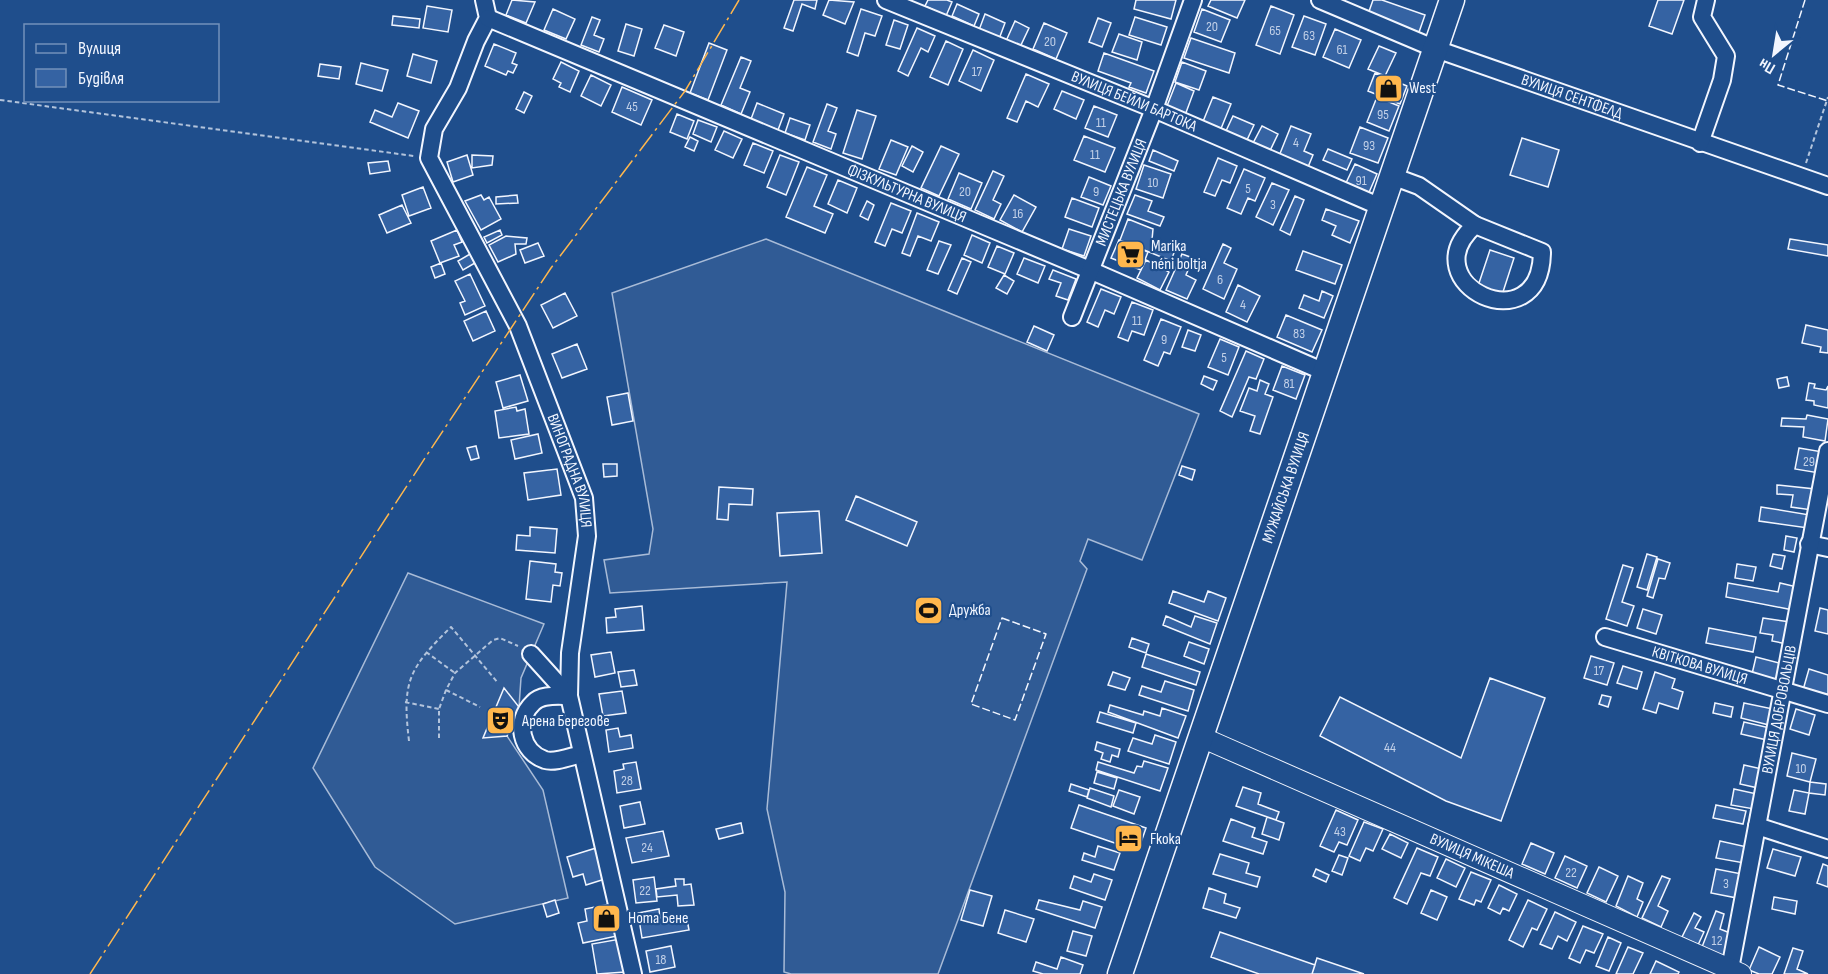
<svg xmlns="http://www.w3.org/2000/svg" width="1828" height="974" font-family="'Sofia Sans Condensed',sans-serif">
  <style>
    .built { fill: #305b95; stroke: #a8bbd7; stroke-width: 1.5 }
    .building { fill: #3563a3; stroke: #f2f6ff; stroke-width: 1.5 }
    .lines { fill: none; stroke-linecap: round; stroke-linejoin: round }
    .minor-casing { stroke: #f2f6ff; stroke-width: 20 }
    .major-casing { stroke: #f2f6ff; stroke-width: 22 }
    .highway-casing { stroke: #f2f6ff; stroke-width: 27 }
    .path { stroke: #b3c4dc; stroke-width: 2; stroke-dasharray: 4.5 3; stroke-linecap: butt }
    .minor { stroke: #1f4e8c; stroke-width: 16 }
    .major { stroke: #1f4e8c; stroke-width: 20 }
    .highway { stroke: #1f4e8c; stroke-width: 24 }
    .fence { stroke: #f2f6ff; stroke-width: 1.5; stroke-dasharray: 8 3; stroke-linecap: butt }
    .power { stroke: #ffb74d; stroke-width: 1.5; stroke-dasharray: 21 4.5 3 4.5; stroke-linecap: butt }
    .labels { text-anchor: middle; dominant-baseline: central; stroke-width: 4.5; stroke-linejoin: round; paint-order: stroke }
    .number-label { font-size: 14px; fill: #c3d1e8 }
    .poi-label { font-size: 16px; fill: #f2f6ff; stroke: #1f4e8c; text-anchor: start }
    .street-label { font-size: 16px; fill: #f2f6ff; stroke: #1f4e8c }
  </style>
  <rect width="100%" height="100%" fill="#1f4e8c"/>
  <path class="built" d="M766 239 1199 414 1142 560 1088 539 1080 561 1087 569 938 974H791L784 972 785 892 767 809 787 582 610 593 604 560 649 554 653 529 612 293Z
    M408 573 544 624 521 678 519 707 507 736 543 790 568 898 455 924 375 867 313 768Z"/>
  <path class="building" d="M512 0 535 2 526 23 506 15Z
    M794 0H817L815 9 802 4 793 31 784 28Z
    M829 0 854 2 845 24 823 15Z
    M928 0H947L952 2 946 16 925 6Z
    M1136 0H1176L1171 19 1134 9Z
    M1211 0H1245L1237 18 1208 6Z
    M1373 0H1382L1425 15 1418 35 1367 17Z
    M1658 0H1684L1672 34 1649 26Z
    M957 4 979 14 974 26 952 16Z
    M427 6 452 10 448 32 423 28Z
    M1271 6 1294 15 1280 54 1256 45Z
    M553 9 575 19 566 39 544 30Z
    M861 9 882 16 875 36 865 33 858 56 847 52Z
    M1202 9 1230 20 1221 42 1194 32Z
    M985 14 1005 23 999 39 979 30Z
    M393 16 420 19 419 28 392 25Z
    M1304 16 1326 24 1315 55 1292 47Z
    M592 17 600 20 594 35 604 39 599 52 581 45Z
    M1135 17 1167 27 1161 45 1129 35Z
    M1098 18 1111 23 1102 47 1089 42Z
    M894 20 908 25 900 49 886 45Z
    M1015 21 1029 28 1020 47 1006 41Z
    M1044 23 1067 33 1056 59 1033 49Z
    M626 24 642 29 634 56 618 51Z
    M664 25 684 32 676 56 655 48Z
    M917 28 935 36 928 52 921 48 908 76 898 71Z
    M1335 29 1361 40 1349 68 1323 57Z
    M1119 34 1142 42 1137 60 1112 52Z
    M1191 38 1235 53 1229 73 1184 58Z
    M946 41 963 49 948 85 930 77Z
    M709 43 727 50 708 100 690 93Z
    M494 44 516 53 512 63 517 65 513 73 508 71 506 75 485 66Z
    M1379 46 1396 53 1385 76 1368 69Z
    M973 50 994 60 981 91 959 81Z
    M1104 53 1154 71 1146 93 1129 87 1131 83 1098 71Z
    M413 54 437 61 431 83 407 76Z
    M741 57 751 61 740 88 750 92 741 114 721 105Z
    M561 62 579 71 570 92 559 87 561 83 553 79Z
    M1182 62 1206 71 1199 90 1175 82Z
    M361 63 388 70 382 91 356 84Z
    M320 64 341 67 339 79 318 76Z
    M1375 73 1407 86 1400 104 1368 91Z
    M1026 74 1049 84 1038 107 1026 101 1017 122 1007 118Z
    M591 75 611 85 601 106 581 96Z
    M1176 83 1194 91 1184 118 1165 111Z
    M622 87 652 100 641 125 612 112Z
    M1062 91 1084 100 1076 119 1054 109Z
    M524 92 532 96 524 113 516 109Z
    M1213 97 1231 104 1220 131 1202 124Z
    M1377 97 1399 106 1389 131 1367 122Z
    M398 103 419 111 408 138 370 122 375 110 392 117Z
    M757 103 784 114 778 130 751 119Z
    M827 104 837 108 828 131 836 134 831 149 813 142Z
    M1094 106 1117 115 1108 137 1085 128Z
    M857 110 876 116 862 159 843 153Z
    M677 114 694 121 687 139 670 132Z
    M1233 116 1254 125 1246 142 1225 133Z
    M790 118 810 125 805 140 785 133Z
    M698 120 717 127 711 142 693 134Z
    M1262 126 1278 134 1268 155 1251 147Z
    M1291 126 1311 134 1304 151 1313 155 1308 167 1279 156Z
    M1360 127 1388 138 1378 163 1350 153Z
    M724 131 742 139 733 158 715 150Z
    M1084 136 1115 148 1105 172 1074 160Z
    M690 137 698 141 694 151 685 147Z
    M1522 138 1559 150 1548 187 1510 175Z
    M891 140 908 147 896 175 879 169Z
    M753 143 773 151 764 173 744 165Z
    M912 146 923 152 913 172 902 166Z
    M941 146 959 154 939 196 921 188Z
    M1328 149 1352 159 1347 170 1323 160Z
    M1153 150 1178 161 1174 171 1149 161Z
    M467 155 473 175 453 182 447 162Z
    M472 155 493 156 492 165 472 168Z
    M780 155 799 162 786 195 767 187Z
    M1218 158 1237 166 1230 183 1222 180 1215 196 1204 192Z
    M388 161 390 171 370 174 368 163Z
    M1355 164 1377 174 1367 197 1344 187Z
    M1144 165 1171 174 1163 198 1136 189Z
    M807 167 827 175 814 206 833 214 825 233 786 217Z
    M1244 169 1265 178 1255 201 1248 198 1241 214 1227 208Z
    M993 171 1004 176 993 200 1001 204 994 219 975 210Z
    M959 173 982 183 971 209 948 199Z
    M1089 177 1111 186 1103 205 1081 197Z
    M838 180 857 188 847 213 828 204Z
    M1272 183 1289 190 1273 225 1256 217Z
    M423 187 431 208 409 216 402 195Z
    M481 195 484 200 489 197 501 219 481 230 465 201Z
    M517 195 518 203 496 204V197Z
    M1014 195 1036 207 1022 232 1000 220Z
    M1135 195 1152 201 1148 211 1164 217 1160 226 1127 214Z
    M1295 196 1304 200 1290 235 1280 230Z
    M1072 198 1099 208 1092 227 1065 217Z
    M867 201 874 205 868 220 860 216Z
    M891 203 911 211 902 233 892 229 885 246 875 242Z
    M402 205 411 223 387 233 379 215Z
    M1326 209 1359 221 1350 243 1332 235 1336 226 1322 220Z
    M917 213 939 222 931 241 918 236 910 256 902 253Z
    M1128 219 1153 229 1152 240 1175 250 1171 261 1120 240Z
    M1069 229 1091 236 1084 256 1062 249Z
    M457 230 462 242 454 245 459 256 440 263 431 241Z
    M500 230 502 235 487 243 484 237Z
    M972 235 990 243 982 263 964 255Z
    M506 236 527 238 526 244H515L516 254 498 262 489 245Z
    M1790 239 1828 245V256L1788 249Z
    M1119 240 1148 252 1141 270 1111 258Z
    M939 241 951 245 938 274 927 270Z
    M538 243 544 256 525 263 520 250Z
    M1223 244 1231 248 1224 263 1237 269 1224 299 1203 289Z
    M997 246 1014 253 1005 274 988 267Z
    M1490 250 1514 258 1502 295 1478 286Z
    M1303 251 1342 265 1335 284 1296 270Z
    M470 254 475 263 463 270 458 261Z
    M1182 254 1193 258 1186 275 1196 280 1187 299 1166 290Z
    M962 258 971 262 957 294 948 290Z
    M1024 258 1045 266 1038 283 1017 274Z
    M1146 260 1169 272 1160 290 1137 278Z
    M441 263 445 274 435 278 431 267Z
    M1053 270 1076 279 1068 300 1056 296 1061 283 1049 279Z
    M470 274 485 306 465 315 460 303 465 301 455 281Z
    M1004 275 1014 281 1007 294 996 288Z
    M1238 285 1260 296 1247 322 1226 312Z
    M1101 289 1121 297 1114 314 1105 310 1098 327 1087 322Z
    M1322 291 1333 296 1324 318 1299 308 1304 295 1319 301Z
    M565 293 577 316 553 328 541 305Z
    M1132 302 1153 310 1144 335 1132 331 1128 341 1118 337Z
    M486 311 495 331 473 341 464 321Z
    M1286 315 1322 330 1312 352 1277 337Z
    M1161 319 1181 327 1170 354 1164 352 1158 366 1144 360Z
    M1806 325 1828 330V353L1820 352 1821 347 1802 343Z
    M1034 326 1054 335 1047 351 1027 342Z
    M1188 330 1201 335 1195 351 1182 347Z
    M1220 339 1239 347 1228 375 1208 367Z
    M577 344 587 369 562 378 552 354Z
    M1246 351 1264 359 1256 379 1249 377 1232 417 1220 411Z
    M1282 366 1305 375 1296 399 1273 390Z
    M520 375 528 401 503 408 496 382Z
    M1204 376 1217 381 1213 390 1201 384Z
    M1787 377 1789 386 1779 388 1777 379Z
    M1260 380 1269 384 1265 394 1273 397 1260 434 1250 431 1255 416 1240 411 1249 388 1257 391Z
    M1809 383 1815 384 1814 388 1826 390 1828 386V408L1814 405V401L1806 400Z
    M628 393 633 421 612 425 607 397Z
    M516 407 517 411 525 409 529 434 499 438 495 411Z
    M1807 415 1828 419 1825 441 1803 437 1804 427 1781 426 1782 418 1806 419Z
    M538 434 542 453 515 459 511 440Z
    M476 446 479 458 471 460 467 448Z
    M1799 448 1823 452 1819 473 1795 469Z
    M603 464H617V476L604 477Z
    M1182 466 1195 470 1192 480 1179 475Z
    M557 469 561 495 528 500 524 473Z
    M1777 485 1815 489 1812 510 1791 507 1793 495 1777 494Z
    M719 487 753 489 752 505 729 504 728 520 717 519Z
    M856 496 917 522 907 546 846 520Z
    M1761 507 1810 515 1808 528 1759 521Z
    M819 511 822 553 780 556 777 513Z
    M530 527 557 529 555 553 516 550 517 535 530 536Z
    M1786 536 1797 538 1794 552 1784 550Z
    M1647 554 1657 557 1647 590 1637 587Z
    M1773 554 1785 556 1782 569 1770 566Z
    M1658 559 1670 563 1665 579 1659 578 1653 598 1647 596Z
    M530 561 556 564 555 572 562 573 560 586 553 585 551 602 526 599Z
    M1737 564 1756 567 1753 581 1735 578Z
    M1623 565 1633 568 1622 602 1634 606 1627 626 1606 619Z
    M1728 583 1778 592 1780 583 1797 587 1793 610 1726 597Z
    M1173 591 1204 602 1208 591 1226 598 1218 621 1169 603Z
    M642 606 644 630 607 633 606 618 616 617 615 609Z
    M1820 608 1828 610V634L1815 631Z
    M1643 609 1662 615 1656 634 1637 628Z
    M1166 616 1191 627 1195 616 1217 623 1210 644 1163 625Z
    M1763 618 1790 622 1787 644 1772 641 1773 635 1760 633Z
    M1709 628 1756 637 1753 652 1706 643Z
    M1132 638 1149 644 1146 653 1129 647Z
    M1189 642 1209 649 1204 664 1184 656Z
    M611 652 615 673 595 677 591 655Z
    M1146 654 1200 672 1196 685 1142 667Z
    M1591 656 1614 663 1607 685 1584 678Z
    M1756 657 1783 664 1779 680 1752 674Z
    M1623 666 1642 672 1637 689 1617 683Z
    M1809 669 1828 675V697L1803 690Z
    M634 670 637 685 621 687 618 672Z
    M1113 672 1130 678 1125 690 1108 685Z
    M1655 672 1675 679 1672 688 1683 692 1678 709 1659 703 1656 713 1643 709Z
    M1490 678 1545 698 1501 821 1446 801 1320 736 1340 697 1461 758Z
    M1165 681 1194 690 1188 711 1139 695 1142 686 1161 692Z
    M504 688 519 707 507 736 483 738Z
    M622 691 626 713 603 716 599 694Z
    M1602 695 1611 697 1608 707 1599 704Z
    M1715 703 1733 707 1731 717 1713 713Z
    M1744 703 1773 709 1769 725 1741 718Z
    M1110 705 1143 715 1144 711 1160 716 1162 708 1186 716 1178 738 1108 712Z
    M1796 709 1815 715 1809 735 1790 729Z
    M1100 712 1136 723 1133 733 1097 722Z
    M1744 722 1770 728 1767 740 1741 734Z
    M618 728 620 737 631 735 633 748 609 752 606 730Z
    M1155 735 1176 742 1169 764 1128 751 1133 738 1152 744Z
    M1097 742 1120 749 1118 757 1112 755 1110 762 1101 759 1103 753 1095 750Z
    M1792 753 1816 759 1810 782 1787 776Z
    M1144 761 1168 768 1160 791 1096 770 1098 762 1134 773 1137 766 1142 767Z
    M636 762 641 789 617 793 614 771 624 769 623 764Z
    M1744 765 1762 769 1758 788 1740 784Z
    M1097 772 1117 778 1114 789 1094 783Z
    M1810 782 1826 784 1825 795 1809 793Z
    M1071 784 1089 790 1087 797 1069 791Z
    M1243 787 1261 793 1258 804 1279 812 1276 820 1236 806Z
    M1090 788 1114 796 1111 807 1087 798Z
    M1734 789 1757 794 1754 809 1731 805Z
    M1119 790 1140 797 1134 814 1113 806Z
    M1794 790 1809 793 1805 814 1789 811Z
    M640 802 645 824 624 828 620 806Z
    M1079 805 1146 828 1138 851 1071 828Z
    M1716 805 1746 811 1743 824 1713 818Z
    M1336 810 1358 820 1347 845 1339 842 1334 852 1320 846Z
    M1267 817 1284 823 1279 840 1262 834Z
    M1231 819 1255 828 1252 837 1267 842 1263 854 1223 841Z
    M1364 822 1383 829 1373 851 1366 848 1360 861 1349 856Z
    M741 823 743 833 719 839 716 829Z
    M663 831 669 856 632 863 626 838Z
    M1390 834 1408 843 1401 858 1382 849Z
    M1720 841 1747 847 1744 863 1716 858Z
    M1531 843 1554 853 1545 874 1522 864Z
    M1098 846 1120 853 1114 870 1082 860 1084 853 1095 857Z
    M596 848 605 879 586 885 583 874 573 877 567 857Z
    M1417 848 1438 857 1430 876 1421 873 1407 904 1394 898Z
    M1773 849 1801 857 1795 876 1767 868Z
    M1220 854 1249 863 1246 873 1260 877 1257 887 1213 874Z
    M1339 855 1348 858 1342 875 1332 871Z
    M1565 856 1587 866 1577 888 1555 878Z
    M1446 859 1465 868 1456 887 1437 878Z
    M1823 864 1828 866V887L1817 883Z
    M1599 867 1618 876 1606 902 1587 893Z
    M1316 869 1329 875 1326 882 1313 876Z
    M1716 869 1742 874 1737 898 1711 893Z
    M1471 872 1491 880 1481 902 1476 900 1474 905 1459 899Z
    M1094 874 1112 880 1105 900 1070 888 1074 876 1091 882Z
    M1628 876 1643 883 1637 899 1643 902 1637 917 1616 906Z
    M1662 876 1670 879 1658 906 1668 911 1661 927 1642 918Z
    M654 877 657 901 636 903 633 880Z
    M675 879H684V885L691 884 694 905 678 906 677 895 657 897 656 889 676 886Z
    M1499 885 1517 894 1509 911 1503 908 1500 914 1488 908Z
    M1209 888 1226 894 1224 903 1240 908 1236 918 1203 908Z
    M970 890 992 896 983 926 961 920Z
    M1431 890 1447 897 1437 920 1421 913Z
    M1774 897 1797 901 1795 914 1772 909Z
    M555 900 559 913 547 917 543 904Z
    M1039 900 1080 910 1083 901 1102 907 1095 928 1036 909Z
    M1528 900 1547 909 1537 930 1532 928 1523 947 1509 940Z
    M610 904 617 936 583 943 578 923 587 921 585 909Z
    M659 909 660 918 686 914 689 930 642 938 638 913Z
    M1005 910 1034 919 1026 942 998 933Z
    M1716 911 1724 914 1720 929 1730 933 1725 958 1702 947Z
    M1555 912 1576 922 1567 941 1558 936 1552 949 1540 944Z
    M1694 913 1701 917 1695 928 1704 932 1698 945 1682 937Z
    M1583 926 1603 934 1594 953 1586 950 1580 963 1569 958Z
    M1073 931 1092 936 1086 956 1067 951Z
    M1220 932 1315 965 1312 974H1259L1211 957Z
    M1608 937 1621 943 1609 971 1596 966Z
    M620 939 625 972 597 974 592 944Z
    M671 946 675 967 650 972 646 951Z
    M1628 947 1643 953 1633 974H1616Z
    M1759 947 1780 957 1772 974H1759L1749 970Z
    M1793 948 1803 951 1797 969 1808 974H1784Z
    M1061 957 1083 965 1080 974H1043L1033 971 1036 962 1057 969Z
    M1317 958 1364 974H1312Z
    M1656 961 1679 972 1678 974H1650Z"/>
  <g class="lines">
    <defs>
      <g id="minor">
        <path id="s1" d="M484 0 488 18 476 41 458 88 434 129 429 158 518 326 584 498 587 536 570 653 569 696 633 974"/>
        <path id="s2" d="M886 0 1154 109 1381 207"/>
        <path id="s3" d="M1320 0 1436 49 1828 186"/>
        <path id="s4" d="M488 18 1092 271 1327 373"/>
        <path d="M1700 143 1722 80 1726 56 1702 17 1706 0"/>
        <path d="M1392 176 1419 186 1475 225"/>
        <path d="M1475 225 1542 252C1541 346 1409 284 1475 225Z"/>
        <path id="s5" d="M1072 317 1154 109 1193 0"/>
        <path d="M1809 544 1828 548"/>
        <path id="s6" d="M1605 637 1828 704"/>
        <path d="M531 654 569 696C557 696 541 694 533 703 514 721 521 752 545 760 555 763 572 756 582 754"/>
        <path d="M1757 826 1828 849"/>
        <path id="s7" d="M1730 969 1828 451"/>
      </g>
      <g id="major">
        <path id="s8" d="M1201 737 1741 974"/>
      </g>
      <g id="highway">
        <path id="s9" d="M1120 974 1452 0"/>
      </g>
    </defs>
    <use href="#minor" class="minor-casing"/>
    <use href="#major" class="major-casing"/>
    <use href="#highway" class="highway-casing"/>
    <path class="path" d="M0 100 414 156
      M1806 163 1828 97
      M426 652 455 673
      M446 690 480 707
      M405 702 439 709
      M439 738V709L446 690 455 673 493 640 500 638 518 646
      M409 741C402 682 408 669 451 627L498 683"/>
    <use href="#minor" class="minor"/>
    <use href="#major" class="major"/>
    <use href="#highway" class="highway"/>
    <path class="fence" d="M1805 0 1778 85 1828 101
      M1002 618 1046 634 1015 720 971 704Z"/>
    <path class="power" d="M90 974 425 458 551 268 685 91 739 0"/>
  </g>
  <defs>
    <symbol id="shop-square" viewBox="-11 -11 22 22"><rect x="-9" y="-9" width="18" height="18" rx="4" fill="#ffb74d" stroke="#1f4e8c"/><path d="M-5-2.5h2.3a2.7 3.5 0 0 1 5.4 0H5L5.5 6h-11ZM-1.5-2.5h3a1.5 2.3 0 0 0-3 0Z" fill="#111"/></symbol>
    <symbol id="supermarket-square" viewBox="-11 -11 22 22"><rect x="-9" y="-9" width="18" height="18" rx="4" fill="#ffb74d" stroke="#1f4e8c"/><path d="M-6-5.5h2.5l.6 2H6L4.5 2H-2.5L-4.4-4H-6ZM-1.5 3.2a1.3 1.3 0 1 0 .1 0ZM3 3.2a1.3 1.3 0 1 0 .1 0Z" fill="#111"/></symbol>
    <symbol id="stadium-square" viewBox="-11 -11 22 22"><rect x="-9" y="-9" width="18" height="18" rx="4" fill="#ffb74d" stroke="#1f4e8c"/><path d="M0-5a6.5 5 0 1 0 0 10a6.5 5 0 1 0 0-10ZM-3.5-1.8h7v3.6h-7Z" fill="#111"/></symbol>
    <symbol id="theatre-square" viewBox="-11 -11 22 22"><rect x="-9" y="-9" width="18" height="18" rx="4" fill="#ffb74d" stroke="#1f4e8c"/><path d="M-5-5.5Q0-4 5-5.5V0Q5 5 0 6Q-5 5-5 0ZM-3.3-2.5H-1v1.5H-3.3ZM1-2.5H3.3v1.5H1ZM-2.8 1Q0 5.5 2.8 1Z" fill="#111"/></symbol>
    <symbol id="hotel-square" viewBox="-11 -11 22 22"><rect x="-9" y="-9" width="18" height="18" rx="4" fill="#ffb74d" stroke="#1f4e8c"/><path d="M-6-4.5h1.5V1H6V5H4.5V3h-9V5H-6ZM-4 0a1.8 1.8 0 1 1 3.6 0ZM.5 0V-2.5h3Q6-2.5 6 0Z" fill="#111"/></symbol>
  </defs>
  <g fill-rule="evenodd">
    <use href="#shop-square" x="1372" y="72" width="33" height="33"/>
    <use href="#supermarket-square" x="1114" y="238" width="33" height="33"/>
    <use href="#stadium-square" x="912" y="594" width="33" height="33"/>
    <use href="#theatre-square" x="484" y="704" width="33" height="33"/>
    <use href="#hotel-square" x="1112" y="822" width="33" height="33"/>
    <use href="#shop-square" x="590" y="902" width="33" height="33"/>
  </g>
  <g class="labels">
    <g class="number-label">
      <text x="1212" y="26">20</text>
      <text x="1275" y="30">65</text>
      <text x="1309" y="35">63</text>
      <text x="1050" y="41">20</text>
      <text x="1342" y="49">61</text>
      <text x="977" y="71">17</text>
      <text x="632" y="106">45</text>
      <text x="1383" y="114">95</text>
      <text x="1101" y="122">11</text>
      <text x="1296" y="142">4</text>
      <text x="1369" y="145">93</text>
      <text x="1095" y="154">11</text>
      <text x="1361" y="180">91</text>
      <text x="1153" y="182">10</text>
      <text x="1248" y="188">5</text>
      <text x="965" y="191">20</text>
      <text x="1096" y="191">9</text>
      <text x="1273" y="204">3</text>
      <text x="1018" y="213">16</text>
      <text x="1220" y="279">6</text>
      <text x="1243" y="304">4</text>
      <text x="1137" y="320">11</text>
      <text x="1299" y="333">83</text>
      <text x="1164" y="339">9</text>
      <text x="1224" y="357">5</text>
      <text x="1289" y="383">81</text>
      <text x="1809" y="461">29</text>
      <text x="1599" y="670">17</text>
      <text x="1390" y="747">44</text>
      <text x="1801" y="768">10</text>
      <text x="627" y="780">28</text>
      <text x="1340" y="831">43</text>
      <text x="647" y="847">24</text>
      <text x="1571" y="872">22</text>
      <text x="1726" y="883">3</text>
      <text x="645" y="890">22</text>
      <text x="1717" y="940">12</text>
      <text x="661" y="959">18</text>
    </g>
    <g class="poi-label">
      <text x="1409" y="88">West</text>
      <text x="1151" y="246">Marika<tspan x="1151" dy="18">néni boltja</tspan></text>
      <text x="949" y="610">Дружба</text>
      <text x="522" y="721">Арена Берегове</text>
      <text x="1150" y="839">Fkoka</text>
      <text x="628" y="918">Нота Бене</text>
    </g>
    <g class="street-label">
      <text stroke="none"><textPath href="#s3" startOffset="270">ВУЛИЦЯ СЕНТФЕЛД</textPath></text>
      <text stroke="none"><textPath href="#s2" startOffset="268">ВУЛИЦЯ БЕЙЛИ БАРТОКА</textPath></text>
      <text stroke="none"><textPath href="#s5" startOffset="134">МИСТЕЦЬКА ВУЛИЦЯ</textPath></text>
      <text stroke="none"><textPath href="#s4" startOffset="454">ФІЗКУЛЬТУРНА ВУЛИЦЯ</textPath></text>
      <text stroke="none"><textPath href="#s1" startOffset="516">ВИНОГРАДНА ВУЛИЦЯ</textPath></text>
      <text stroke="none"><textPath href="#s9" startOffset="514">МУЖАЙСЬКА ВУЛИЦЯ</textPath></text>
      <text stroke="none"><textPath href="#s6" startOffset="99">КВІТКОВА ВУЛИЦЯ</textPath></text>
      <text stroke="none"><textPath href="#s7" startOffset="264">ВУЛИЦЯ ДОБРОВОЛЬЦІВ</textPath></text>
      <text stroke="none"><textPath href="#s8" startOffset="296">ВУЛИЦЯ МІКЕША</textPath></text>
    </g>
  </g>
  <rect x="24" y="24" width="195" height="78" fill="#1f4e8c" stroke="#7391ba" stroke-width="1.5"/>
  <rect x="36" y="44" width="30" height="9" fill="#1f4e8c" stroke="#7391ba" stroke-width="1.5"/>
  <text x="78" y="54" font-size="18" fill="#f2f6ff">Вулиця</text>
  <rect x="36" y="69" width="30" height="18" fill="#3563a3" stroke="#7391ba" stroke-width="1.5"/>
  <text x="78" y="84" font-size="18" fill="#f2f6ff">Будівля</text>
  <g transform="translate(1774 54) rotate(210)" stroke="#1f4e8c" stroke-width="4.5" paint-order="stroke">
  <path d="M0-4.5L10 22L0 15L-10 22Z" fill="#f2f6ff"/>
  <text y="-9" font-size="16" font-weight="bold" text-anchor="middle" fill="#f2f6ff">Пн</text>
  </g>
</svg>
